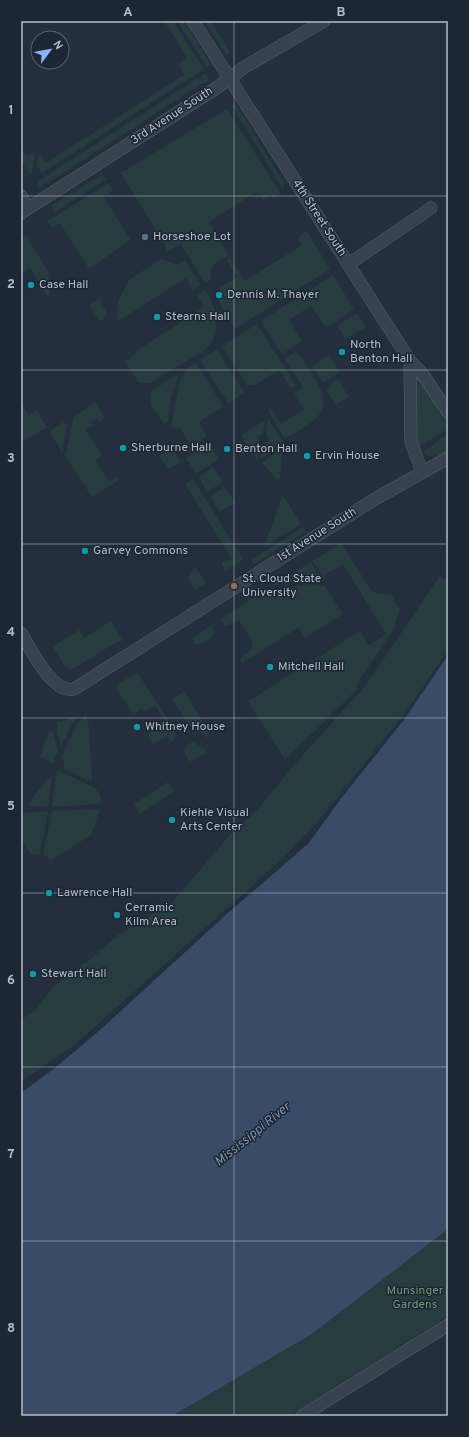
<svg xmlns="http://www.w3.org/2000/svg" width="469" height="1437" font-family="Overpass,sans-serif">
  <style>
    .green { fill: #263c3f }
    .water { fill: #394c67 }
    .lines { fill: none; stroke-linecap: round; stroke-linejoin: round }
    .street-casing { stroke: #565f6c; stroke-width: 13 }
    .street { stroke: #38414e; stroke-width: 12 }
    .grid { fill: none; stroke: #b4bcc9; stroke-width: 1; stroke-opacity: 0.55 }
    .service-dot { fill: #5c6f8a; stroke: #1d2633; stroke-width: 1.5 }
    .culture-dot { fill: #0f9aa8; stroke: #1d2633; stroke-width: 1.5 }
    .education-dot { fill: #8d6e63; stroke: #1d2633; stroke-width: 1.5 }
    .labels { text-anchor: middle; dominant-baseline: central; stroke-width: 3; stroke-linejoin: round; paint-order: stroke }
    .street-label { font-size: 12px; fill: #b4bcc9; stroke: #1d2633 }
    .poi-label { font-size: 12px; fill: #b4bcc9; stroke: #1d2633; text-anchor: start }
    .park-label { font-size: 12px; fill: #6b9a76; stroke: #1d2633 }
    .water-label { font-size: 13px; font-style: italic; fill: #7c92b1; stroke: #1d2633 }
    .neatline { fill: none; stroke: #b4bcc9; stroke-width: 1.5 }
    .grid-label { font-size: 13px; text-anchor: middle; font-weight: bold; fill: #b4bcc9 }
  </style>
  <rect width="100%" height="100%" fill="#242f3e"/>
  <path class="green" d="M164 21H173L204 69 42 173 37 166 39 152 46 163 184 75 179 64 187 57Z
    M177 21H184L211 64 207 67Z
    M205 21H211L230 52 226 55Z
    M206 73 209 79 40 188 37 182Z
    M236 104 284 183 283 188 231 105Z
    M227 109 281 194 273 199 271 195 263 200 259 193H255L209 222 229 256C215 263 210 262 211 279L205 283 181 244 165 252 166 247 121 173Z
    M21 147 26 156 35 152 32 172 30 174 21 161Z
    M101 175 107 179 55 212 51 206Z
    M108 183 113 190 104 197 130 239 125 244 89 269 60 223 53 227 46 222Z
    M306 230 330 269 235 329 217 299 219 288 237 277 227 260 230 258 245 281 302 245 298 239Z
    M26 236 49 273 48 276C51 283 52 290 48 297L30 268 21 274V239Z
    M161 259 178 265 185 260 200 285 193 290 186 278 117 322 118 301 130 279Z
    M333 275 354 309 326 328 311 306 289 320 302 341 282 354 261 321Z
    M205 289C215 305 222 328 210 345 204 352 161 376 150 383H139L125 362 136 354 135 352 204 307 197 295Z
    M99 299 107 312 103 320H99L89 305Z
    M357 313 366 327 346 339 337 326Z
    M257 324 296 385 291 389 279 370 255 385H247L222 346Z
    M217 349 244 393 228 403 200 360Z
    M296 351C307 367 335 398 318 416 310 425 296 432 285 439L269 413V406L281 424 304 409 294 394 303 387 285 359Z
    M329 355 340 372 323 383 312 366Z
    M196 363 223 406 199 422 207 436 191 447 180 428 171 427 179 384 186 369Z
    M180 373 171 397 168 422 164 424 151 405 150 392Z
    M419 376 448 420V429L418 447 416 435V378Z
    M338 379 349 397 336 405 327 391 329 385Z
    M21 402 29 415 37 411 47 427 21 443Z
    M95 402 105 418 99 421 97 418 91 421 93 425 86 430 102 455 95 460 109 482 117 477 119 480 92 497 65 456 74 417Z
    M268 419 284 444 260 459 263 444 267 442 269 439 266 434Z
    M265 420 263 433 258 437 260 443 257 460 241 435Z
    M64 422 67 426 62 452 51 434V430Z
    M448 434V451C439 456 431 459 423 452Z
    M209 443 219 459 196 474 186 458Z
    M172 448 181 462 168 469 159 456Z
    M279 450 282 452 280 478 277 480 262 463Z
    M213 467 223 482 207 492 199 477Z
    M193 479 243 559 226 571 222 565V562L232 559 185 484Z
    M225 487 236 502 220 512 210 496Z
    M282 494 301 524 264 547 280 502Z
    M303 527 305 532 254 564 251 560Z
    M341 543 371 590 377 593 393 595 395 603 400 608 393 631 358 682 356 690 285 760 248 701 360 631 369 645 386 634 343 564 323 576 313 561Z
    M311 562 320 578 270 586Z
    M195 566 206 583 195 590 188 578Z
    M440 576 448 581V650L408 709 320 819 280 861 77 1043 21 1082V1020L35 1010 55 985 94 956 118 935 172 902 230 835 259 808 294 765 366 685Z
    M309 584 325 586 343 614 305 638 298 628 242 663 240 658 250 651 253 642 239 620 226 626 220 620 265 590 268 592Z
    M111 621 122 639 71 670 66 668 53 647 79 630 84 638Z
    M211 625 215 632C212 638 203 645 195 644L193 640 194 637Z
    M137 672 175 731V738L171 742 167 736 153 745 147 735 166 723 155 705 144 712 142 708 133 714 116 689 117 685Z
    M184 691 209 732 208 738 189 725 172 699Z
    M85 712 89 727 92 782 65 769 62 756 79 720 81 721 85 717Z
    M76 717 61 746 57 731 58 722Z
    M52 729 58 751 53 763 40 757 45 741Z
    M193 742 205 749V753L189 762 184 750 188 744Z
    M57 770 95 788 101 796 99 804 52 807Z
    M52 775 48 806 28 807 35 794Z
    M168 782 174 791 140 814 134 804Z
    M100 809 91 835 51 860 43 854 52 811Z
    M48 811 40 854 31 855 21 839V816L24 813Z
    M448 1229V1316L290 1416H172L312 1334Z"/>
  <path class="water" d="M448 655V1229L312 1334 172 1416H21V1093L55 1068 100 1030 229 912 308 844 343 796 403 721Z"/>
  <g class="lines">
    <defs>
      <path id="street" d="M193 21 410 361 423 375 448 412
        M21 196 28 208
        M21 213 218 87 243 68 324 21
        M349 264 431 208
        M410 361 411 442 422 471
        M21 633C31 649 52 694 74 689L375 499 448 458
        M302 1416 448 1325"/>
    </defs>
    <use href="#street" class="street-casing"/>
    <use href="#street" class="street"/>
  </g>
  <path class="grid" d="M234 21V1416M21 196H448M21 370H448M21 544H448M21 718H448M21 893H448M21 1067H448M21 1241H448"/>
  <circle class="service-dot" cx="145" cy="237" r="4"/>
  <g class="culture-dot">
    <circle cx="31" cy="285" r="4"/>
    <circle cx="219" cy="295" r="4"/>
    <circle cx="157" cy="317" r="4"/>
    <circle cx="342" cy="352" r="4"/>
    <circle cx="123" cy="448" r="4"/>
    <circle cx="227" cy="449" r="4"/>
    <circle cx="307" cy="456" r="4"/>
    <circle cx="85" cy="551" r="4"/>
    <circle cx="270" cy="667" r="4"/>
    <circle cx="137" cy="727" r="4"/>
    <circle cx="172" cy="820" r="4"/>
    <circle cx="49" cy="893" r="4"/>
    <circle cx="117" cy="915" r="4"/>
    <circle cx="33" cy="974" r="4"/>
  </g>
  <circle class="education-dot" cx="234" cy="586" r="4"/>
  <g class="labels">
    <g class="street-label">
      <text transform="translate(172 116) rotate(-33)">3rd Avenue South</text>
      <text transform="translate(319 218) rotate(57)">4th Street South</text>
      <text transform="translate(317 535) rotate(-32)">1st Avenue South</text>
    </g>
    <g class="poi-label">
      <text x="153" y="237">Horseshoe Lot</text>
      <text x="39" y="285">Case Hall</text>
      <text x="227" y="295">Dennis M. Thayer</text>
      <text x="165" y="317">Stearns Hall</text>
      <text x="350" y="345">North<tspan x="350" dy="14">Benton Hall</tspan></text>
      <text x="131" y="448">Sherburne Hall</text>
      <text x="235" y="449">Benton Hall</text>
      <text x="315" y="456">Ervin House</text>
      <text x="93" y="551">Garvey Commons</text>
      <text x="242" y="579">St. Cloud State<tspan x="242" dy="14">University</tspan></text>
      <text x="278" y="667">Mitchell Hall</text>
      <text x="145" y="727">Whitney House</text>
      <text x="180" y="813">Kiehle Visual<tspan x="180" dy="14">Arts Center</tspan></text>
      <text x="57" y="893">Lawrence Hall</text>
      <text x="125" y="908">Cerramic<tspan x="125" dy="14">Kilm Area</tspan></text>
      <text x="41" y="974">Stewart Hall</text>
    </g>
    <g class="park-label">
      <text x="415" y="1291">Munsinger<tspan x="415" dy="14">Gardens</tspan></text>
    </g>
    <g class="water-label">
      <text transform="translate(253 1135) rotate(-39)">Mississippi River</text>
    </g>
  </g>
  <rect width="469" height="1437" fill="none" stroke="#1d2633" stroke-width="44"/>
  <g transform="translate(50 50) rotate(58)"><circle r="19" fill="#1d2633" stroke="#59626f"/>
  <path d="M0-3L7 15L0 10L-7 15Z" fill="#8ab4f8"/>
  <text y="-6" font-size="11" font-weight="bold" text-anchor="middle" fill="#b4bcc9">N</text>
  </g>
  <rect x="22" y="22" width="425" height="1393" class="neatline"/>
  <g class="grid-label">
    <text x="128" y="16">A</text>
    <text x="341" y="16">B</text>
    <text x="11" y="114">1</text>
    <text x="11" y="288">2</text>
    <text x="11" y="462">3</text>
    <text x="11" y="636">4</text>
    <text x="11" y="810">5</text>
    <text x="11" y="984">6</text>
    <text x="11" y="1158">7</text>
    <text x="11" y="1332">8</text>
  </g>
</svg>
